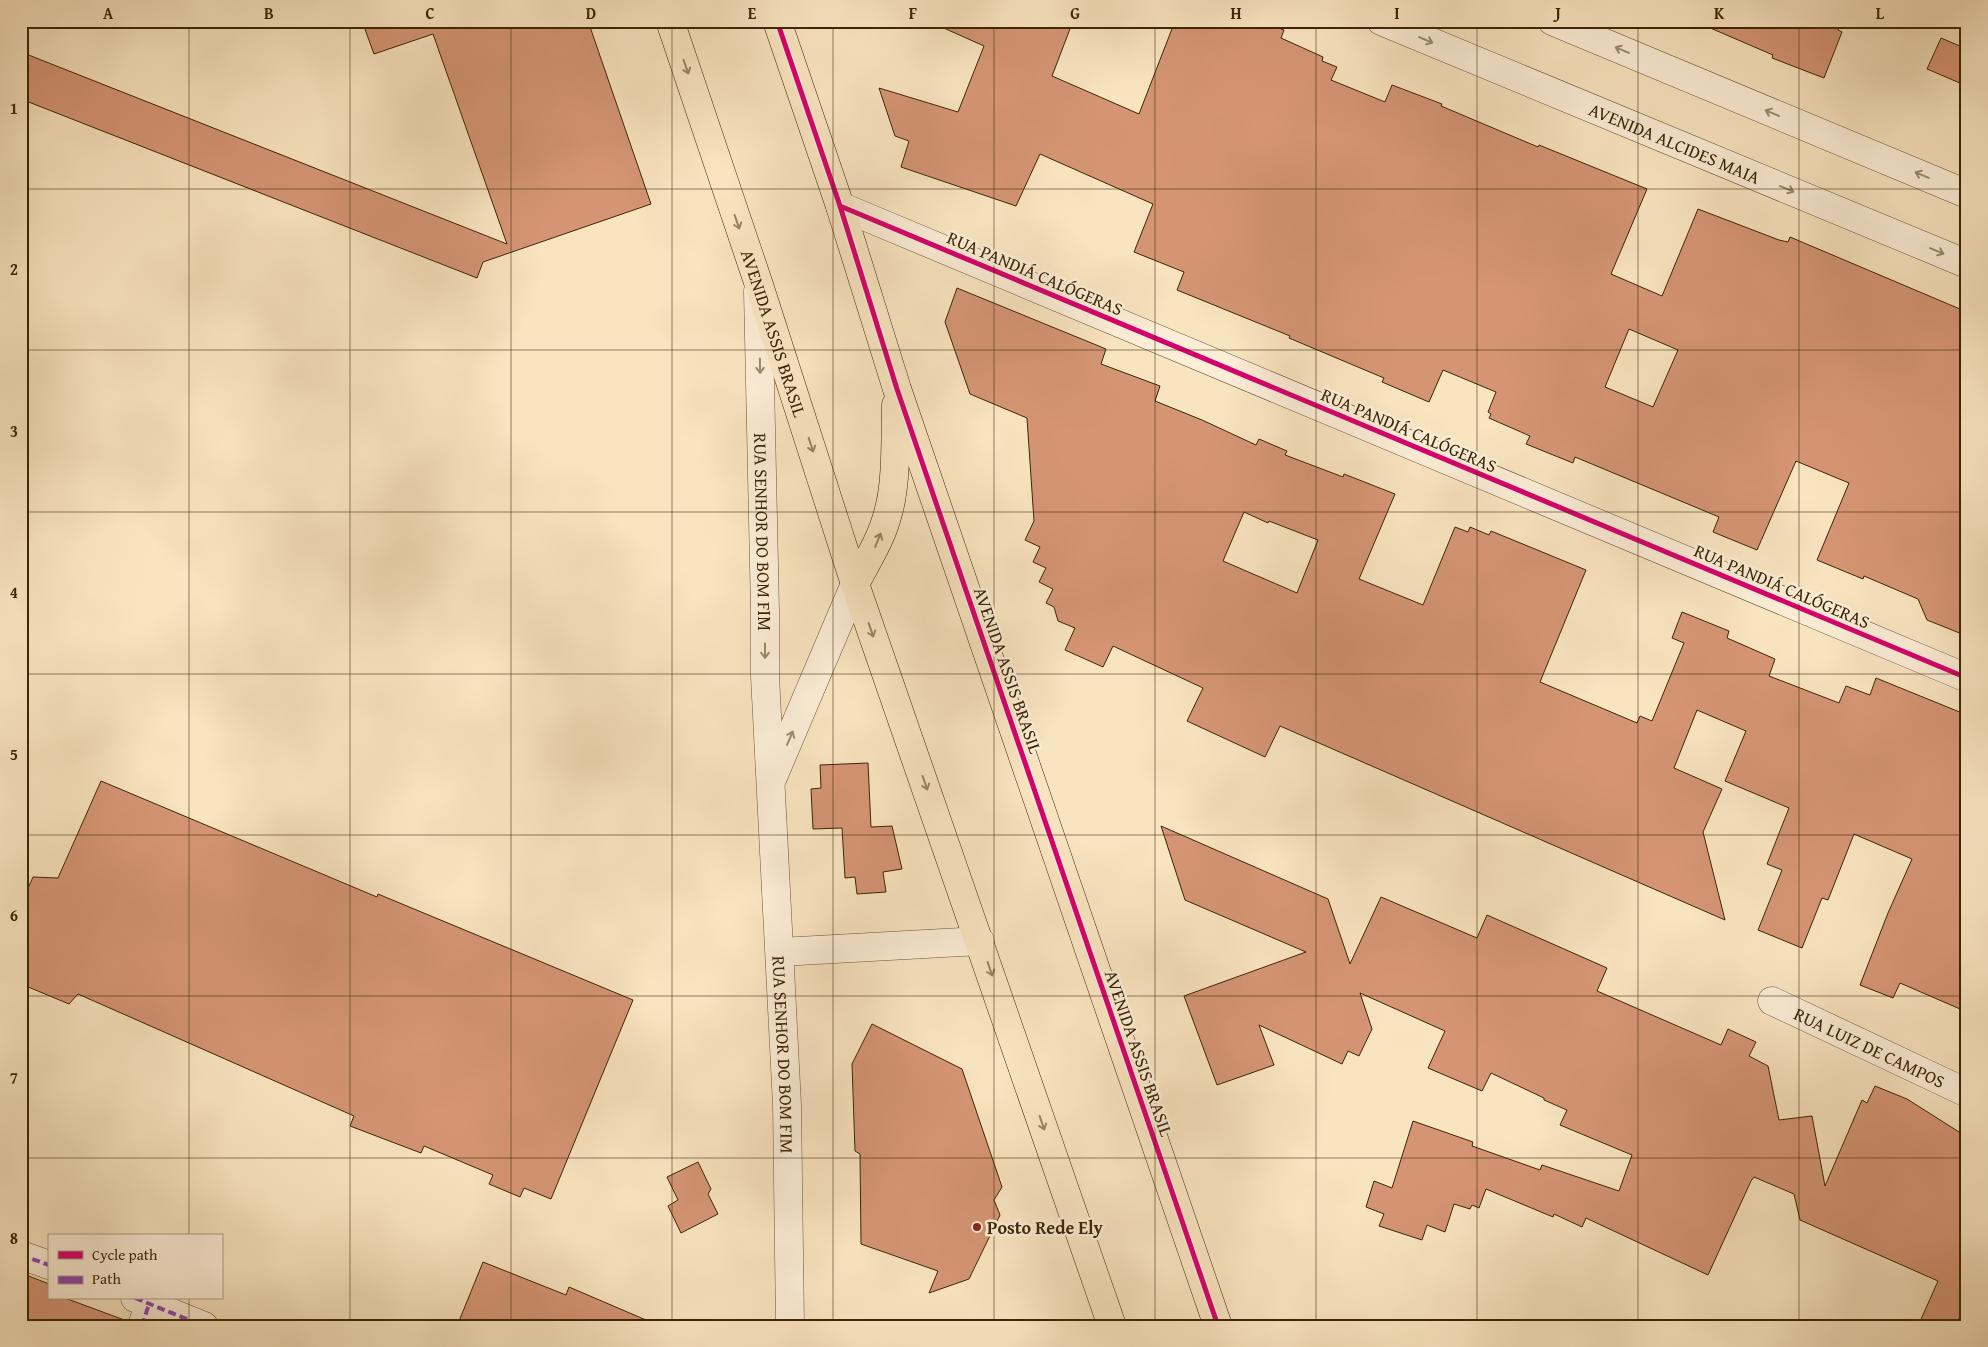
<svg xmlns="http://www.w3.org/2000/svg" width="1988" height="1347" font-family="'Gentium Book Plus',serif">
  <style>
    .building { fill: #d59575; stroke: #3c2504; fill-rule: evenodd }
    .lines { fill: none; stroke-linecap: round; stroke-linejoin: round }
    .minor-casing { stroke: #6b5533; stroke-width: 29 }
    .tertiary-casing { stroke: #6b5533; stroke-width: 29 }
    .primary-casing { stroke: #3c2504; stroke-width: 29 }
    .minor { stroke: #fbedd6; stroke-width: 28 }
    .tertiary { stroke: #fbedd6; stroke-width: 28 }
    .primary { stroke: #f9e4c0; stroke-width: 28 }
    .quiet { stroke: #8e44ad; stroke-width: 4; stroke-dasharray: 8 4; stroke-linecap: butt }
    .cycleway-casing { stroke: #fbedd6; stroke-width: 8 }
    .cycleway { stroke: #d6006c; stroke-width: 5 }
    .oneway { stroke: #9c896d }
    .oneway2 { stroke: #9a8462 }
    .grid { fill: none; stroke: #3c2504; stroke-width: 1; stroke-opacity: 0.55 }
    .poi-dot { fill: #8f2418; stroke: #fbedd6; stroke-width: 2 }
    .labels { text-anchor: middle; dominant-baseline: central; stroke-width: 5; stroke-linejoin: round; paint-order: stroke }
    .street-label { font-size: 18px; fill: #3c2504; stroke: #fbedd6 }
    .poi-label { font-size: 18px; font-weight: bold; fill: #3c2504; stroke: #fbedd6; text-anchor: start }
    .neatline { fill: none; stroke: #3c2504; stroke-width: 2 }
    .grid-label { font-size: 16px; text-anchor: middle; font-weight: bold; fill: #3c2504 }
  </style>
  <rect width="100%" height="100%" fill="#f9e4c0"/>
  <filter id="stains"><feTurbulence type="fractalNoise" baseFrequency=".004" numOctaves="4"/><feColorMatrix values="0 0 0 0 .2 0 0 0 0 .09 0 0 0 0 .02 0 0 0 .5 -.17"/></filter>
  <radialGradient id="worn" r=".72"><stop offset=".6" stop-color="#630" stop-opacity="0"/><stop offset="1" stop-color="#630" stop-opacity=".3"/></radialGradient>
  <path class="building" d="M362 21H588L651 204 483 262 477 278 21 99V52L507 244 433 34 374 54Z
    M928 21H1073L1052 76 1139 114 1175 21H1261L1284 30 1281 38 1323 57 1322 61 1337 67 1331 80 1385 102 1392 85 1442 104 1441 106 1538 147 1539 145 1647 189 1611 274 1662 296 1698 209 1779 240 1788 242 1790 237 1967 312V636L1927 620 1918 599 1864 576 1863 579 1817 560 1849 483 1796 461 1757 550 1713 532 1719 517 1575 457 1573 463 1526 444 1530 436 1489 418 1491 414 1488 412 1496 392 1443 370 1429 402 1382 382 1384 378 1289 338 1290 336 1177 290 1184 272 1134 252 1153 204 1040 154 1016 206 901 167 909 141 895 136 879 88 958 112 984 46ZM1629 329 1678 350 1653 407 1605 387Z
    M1694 21H1842L1838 30 1842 32 1824 78 1772 58 1773 55Z
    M1941 38 1967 49V86L1927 69Z
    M957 288 1106 349 1101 364 1160 386 1155 401 1202 420 1256 445 1259 439 1287 451 1285 455 1343 477 1344 474 1395 494 1359 579 1423 605 1455 527 1468 532 1470 527 1489 535 1491 531 1586 570 1540 682 1637 723 1640 716 1652 721 1684 643 1672 638 1682 612 1729 631 1727 638 1775 659 1769 676 1839 703 1846 686 1870 695 1876 678 1967 715V1012L1900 983 1893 998 1860 985 1888 913 1912 859 1854 834 1828 900 1822 898 1802 948 1758 930 1782 870 1767 864 1789 808 1725 781 1746 731 1697 710 1674 768 1722 789 1703 832 1725 920 1280 726 1265 757 1187 721 1203 688 1113 646 1103 667 1065 650 1075 628 1058 621 1054 607 1046 603 1053 589 1039 582 1046 568 1033 562 1040 547 1025 540 1034 521 1027 418 970 394 945 322ZM1244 512 1268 523 1269 521 1318 540 1297 593 1223 561Z
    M868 763 871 827 892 826 902 869 883 872 886 892 857 894 855 877 845 878 842 828 813 829 811 789 821 788 820 765Z
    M101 781 377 897 378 894 633 1000 551 1199 524 1188 520 1197 489 1184 493 1175 424 1146 421 1153 350 1126 354 1116 78 994 69 1004 21 984V904L33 877 58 878Z
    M1161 826 1328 899 1350 964 1381 897 1477 938 1487 915 1607 968 1597 991 1721 1045 1728 1029 1756 1042 1749 1056 1768 1066 1779 1120 1812 1116 1825 1186 1862 1100 1867 1103 1875 1086 1907 1099 1967 1137V1303L1955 1326H1918L1938 1281 1800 1220 1794 1194 1754 1177 1751 1181 1708 1275 1586 1218 1582 1227 1554 1214 1553 1217 1486 1189 1479 1208 1472 1205 1470 1209 1454 1204 1445 1232 1427 1225 1422 1240 1379 1226 1384 1214 1366 1207 1374 1181 1392 1188 1413 1121 1473 1142 1472 1146 1540 1170 1542 1165 1619 1191 1632 1155 1560 1125 1567 1110 1544 1100V1098L1491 1073 1482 1091 1428 1068 1445 1031 1360 993 1372 1029 1359 1056 1348 1051 1342 1064 1259 1025 1274 1065 1217 1085 1184 996 1306 952 1185 900Z
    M872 1024 962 1069 1002 1187 994 1200 1000 1215 969 1279 929 1293 938 1271 861 1244 860 1154 855 1151 852 1064Z
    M698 1162 711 1189 708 1194 718 1214 681 1233 668 1206 678 1200 667 1177Z
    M483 1262 566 1295 569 1287 660 1326H457Z
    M21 1273 49 1284V1298H65L127 1321V1326H21Z"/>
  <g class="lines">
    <defs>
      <g id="minor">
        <path d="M840 206 1967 678"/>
        <path d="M780 952 980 941"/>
        <path id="s1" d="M1772 1001 1967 1093"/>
        <path d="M21 1255 49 1265"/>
        <path d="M135 1298 204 1326"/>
        <path d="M142 1326 149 1304"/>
      </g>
      <g id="tertiary">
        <path id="s2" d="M1381 21 1967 264"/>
        <path d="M1552 21 1967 194"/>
        <path id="s3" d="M758 291 765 611V676L787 1105 790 1326"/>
        <path d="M773 777 855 584"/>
      </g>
      <g id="primary">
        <path id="s4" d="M670 21 758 282 855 584 1112 1326"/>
        <path d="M777 21 840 206 897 389 1218 1326"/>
        <path d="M855 584C867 561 882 538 888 513 897 483 895 438 896 405"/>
      </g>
    </defs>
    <use href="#minor" class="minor-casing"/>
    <use href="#tertiary" class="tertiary-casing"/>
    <use href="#primary" class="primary-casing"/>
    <use href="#minor" class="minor"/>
    <use href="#tertiary" class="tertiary"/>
    <use href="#primary" class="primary"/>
    <path class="quiet" d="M21 1255 49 1265
      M135 1298 204 1326
      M142 1326 149 1304"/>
    <defs>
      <path id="cycleway" d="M777 21 840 206 897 389 1218 1326
        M840 206 1967 678"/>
    </defs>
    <use href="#cycleway" class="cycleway-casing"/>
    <use href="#cycleway" class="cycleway"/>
  </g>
  <defs><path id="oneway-shaft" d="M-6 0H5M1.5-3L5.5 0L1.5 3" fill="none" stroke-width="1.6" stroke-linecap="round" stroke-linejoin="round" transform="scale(1.25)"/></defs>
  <g class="oneway">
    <use href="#oneway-shaft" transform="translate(1426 40) rotate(23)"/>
    <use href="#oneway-shaft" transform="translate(1622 50) rotate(-157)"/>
    <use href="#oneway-shaft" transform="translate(1772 113) rotate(-157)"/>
    <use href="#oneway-shaft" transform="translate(1922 175) rotate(-157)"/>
    <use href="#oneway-shaft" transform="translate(1787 189) rotate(23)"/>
    <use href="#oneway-shaft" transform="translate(1937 251) rotate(23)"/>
    <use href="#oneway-shaft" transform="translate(760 366) rotate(89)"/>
    <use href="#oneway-shaft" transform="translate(765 651) rotate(90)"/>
    <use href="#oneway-shaft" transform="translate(790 738) rotate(-67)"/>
  </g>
  <g class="oneway2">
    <use href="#oneway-shaft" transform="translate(686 67) rotate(71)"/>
    <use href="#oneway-shaft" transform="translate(737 222) rotate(71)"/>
    <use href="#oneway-shaft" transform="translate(811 445) rotate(72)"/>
    <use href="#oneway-shaft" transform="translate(878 540) rotate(-68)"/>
    <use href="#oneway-shaft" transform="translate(871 630) rotate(71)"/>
    <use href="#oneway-shaft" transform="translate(925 783) rotate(71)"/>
    <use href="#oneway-shaft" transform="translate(990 969) rotate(71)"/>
    <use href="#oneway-shaft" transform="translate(1042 1123) rotate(71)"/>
  </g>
  <path class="grid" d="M189 21V1236M350 21V1326M511 21V1326M672 21V1326M833 21V1326M994 21V1326M1155 21V1326M1316 21V1326M1477 21V1326M1638 21V1326M1799 21V1326M21 189H1967M21 350H1967M21 512H1967M21 674H1967M21 835H1967M21 996H1967M21 1158H1967M189 1298V1326"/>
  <circle class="poi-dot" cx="977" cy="1227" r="5"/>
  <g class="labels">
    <g class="street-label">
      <text stroke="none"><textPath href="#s2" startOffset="318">AVENIDA ALCIDES MAIA</textPath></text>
      <text transform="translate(1035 273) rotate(23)">RUA PANDIÁ CALÓGERAS</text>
      <text stroke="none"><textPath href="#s4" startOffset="329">AVENIDA ASSIS BRASIL</textPath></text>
      <text transform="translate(1409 430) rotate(23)">RUA PANDIÁ CALÓGERAS</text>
      <text stroke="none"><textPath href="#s3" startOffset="241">RUA SENHOR DO BOM FIM</textPath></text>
      <text transform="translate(1782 586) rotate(23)">RUA PANDIÁ CALÓGERAS</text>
      <text transform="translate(1008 670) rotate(71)">AVENIDA ASSIS BRASIL</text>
      <text stroke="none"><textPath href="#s1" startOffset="108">RUA LUIZ DE CAMPOS</textPath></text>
      <text transform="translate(1139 1053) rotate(71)">AVENIDA ASSIS BRASIL</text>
      <text stroke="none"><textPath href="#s3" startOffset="764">RUA SENHOR DO BOM FIM</textPath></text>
    </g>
    <g class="poi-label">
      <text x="987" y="1227">Posto Rede Ely</text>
    </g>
  </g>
  <rect width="1988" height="1347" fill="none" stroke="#f9e4c0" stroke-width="55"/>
  <rect x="48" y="1234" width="175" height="65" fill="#fbedd6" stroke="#af9d82"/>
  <rect x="58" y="1251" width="25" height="8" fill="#d6006c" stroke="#af9d82"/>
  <text x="92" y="1260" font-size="15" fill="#3c2504">Cycle path</text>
  <rect x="58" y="1276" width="25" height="8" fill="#8e44ad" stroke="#af9d82"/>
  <text x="92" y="1284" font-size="15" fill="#3c2504">Path</text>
  <rect x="28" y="28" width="1932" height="1292" class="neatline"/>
  <g class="grid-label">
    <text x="108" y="19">A</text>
    <text x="269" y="19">B</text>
    <text x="430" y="19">C</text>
    <text x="591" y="19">D</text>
    <text x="752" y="19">E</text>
    <text x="913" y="19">F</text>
    <text x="1075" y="19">G</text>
    <text x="1236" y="19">H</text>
    <text x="1397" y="19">I</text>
    <text x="1558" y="19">J</text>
    <text x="1719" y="19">K</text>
    <text x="1880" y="19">L</text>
    <text x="14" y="114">1</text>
    <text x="14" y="275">2</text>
    <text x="14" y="437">3</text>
    <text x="14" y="598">4</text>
    <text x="14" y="760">5</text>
    <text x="14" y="921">6</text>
    <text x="14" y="1083">7</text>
    <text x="14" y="1244">8</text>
  </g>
  <rect width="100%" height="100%" filter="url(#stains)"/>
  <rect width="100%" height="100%" fill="url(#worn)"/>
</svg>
